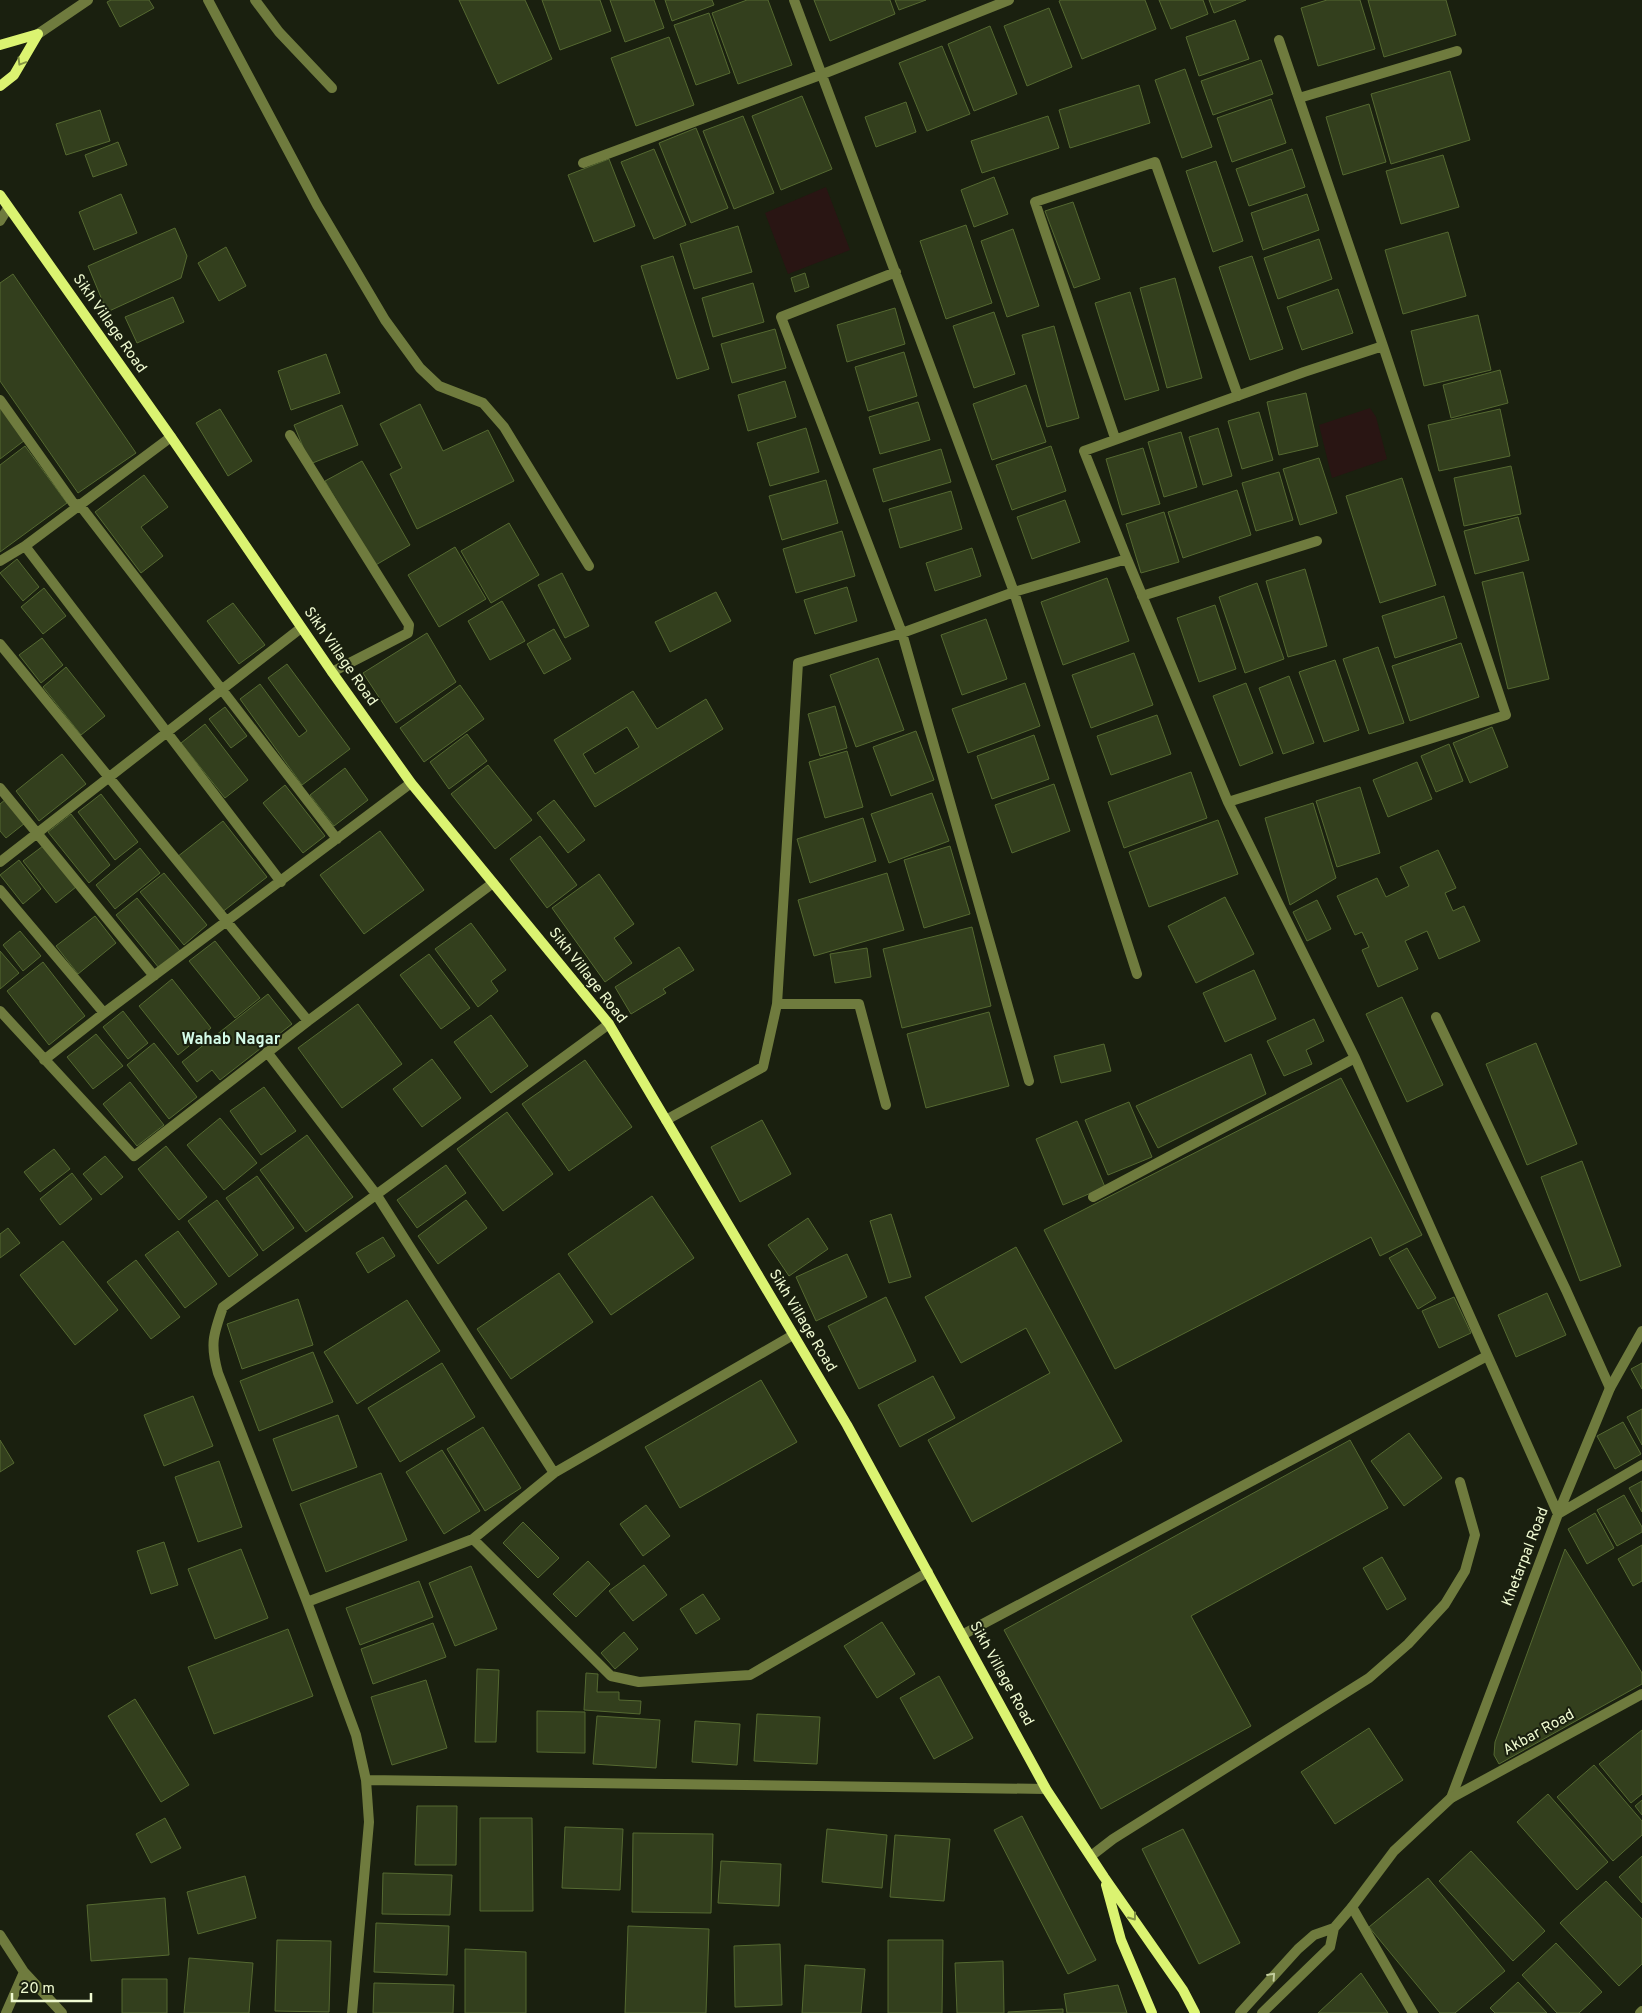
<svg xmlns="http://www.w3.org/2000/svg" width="1642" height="2013" font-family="Overpass,sans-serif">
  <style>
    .green { fill: #291513 }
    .building { fill: #333f1d; stroke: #556931; fill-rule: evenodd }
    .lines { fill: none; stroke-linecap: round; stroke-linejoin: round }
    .service { stroke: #6f7b3e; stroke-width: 10 }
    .minor { stroke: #6f7b3e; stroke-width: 10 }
    .tertiary { stroke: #6f7b3e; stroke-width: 10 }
    .secondary { stroke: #dbf371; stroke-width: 10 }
    .oneway { stroke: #849445 }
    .oneway2 { stroke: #c3ce9e }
    .labels { text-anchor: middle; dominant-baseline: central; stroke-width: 4; stroke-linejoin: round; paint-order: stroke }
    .street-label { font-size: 15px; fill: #f0fbd2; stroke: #1a200f }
    .neighbourhood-label { font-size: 16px; font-weight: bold; fill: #d4fbe8; stroke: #1a200f }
  </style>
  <rect width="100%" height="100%" fill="#1a200f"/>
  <path class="green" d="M826 187 850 250 788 274 765 213Z
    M1370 408 1376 417 1387 459 1332 478 1319 425Z"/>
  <path class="building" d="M111 0H149L154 8 120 27 107 2Z
    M459 0H525L552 59 498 84Z
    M542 0H600L611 31 560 50Z
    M610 0H654L664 28 625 42Z
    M665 0H712L714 5 672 21Z
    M747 0H768L792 65 738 84 712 13Z
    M814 0H890L895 14 830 41Z
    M895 0H926L899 10Z
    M1061 0H1145L1156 29 1082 59 1059 1Z
    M1159 0H1203L1208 14 1171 29Z
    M1209 0H1246L1214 13Z
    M1327 0H1360L1375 49 1318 66 1301 8Z
    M1368 0H1446L1456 35 1384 57Z
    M1049 8 1072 67 1027 86 1004 26Z
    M709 13 730 73 696 85 674 25Z
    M1235 20 1249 59 1199 76 1186 37Z
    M990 26 1017 94 974 111 948 44Z
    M669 37 694 105 636 126 611 58Z
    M942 46 970 114 927 131 899 63Z
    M1261 60 1273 94 1213 115 1201 81Z
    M1185 69 1212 147 1182 158 1155 80Z
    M1450 71 1470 140 1391 164 1371 94Z
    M1139 85 1150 123 1070 148 1059 110Z
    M802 96 832 169 781 190 752 116Z
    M1271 99 1286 143 1232 162 1217 118Z
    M906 102 916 132 876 147 865 117Z
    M1369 104 1386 162 1343 175 1326 117Z
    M100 110 110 141 66 155 56 124Z
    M743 116 774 193 734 209 703 131Z
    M1048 116 1059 148 982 173 971 141Z
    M696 128 728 208 691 223 659 143Z
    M118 142 127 165 93 177 85 155Z
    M654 149 686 225 654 239 621 162Z
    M1292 149 1305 187 1249 206 1236 169Z
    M1443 155 1459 207 1401 224 1386 171Z
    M609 159 635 226 594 242 568 175Z
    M1216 161 1243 241 1213 252 1186 171Z
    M994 177 1008 214 974 227 961 190Z
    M121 194 137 233 94 250 79 212Z
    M1307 194 1319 230 1263 250 1251 213Z
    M1073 202 1100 279 1074 288 1045 211Z
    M966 225 992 303 946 319 920 241Z
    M738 226 752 272 694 289 680 244Z
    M175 228 187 256 181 278 107 312 88 266Z
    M1013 229 1039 306 1007 317 981 241Z
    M1448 232 1466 296 1403 314 1385 250Z
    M1319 239 1332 279 1278 299 1264 258Z
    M226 247 246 286 219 301 198 263Z
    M673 256 709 369 677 379 641 266Z
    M1252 256 1283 349 1250 360 1219 267Z
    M805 273 809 287 795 292 791 278Z
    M13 274 136 453 78 493 0 381V283Z
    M1175 278 1202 378 1167 388 1140 288Z
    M753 283 764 322 713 337 702 298Z
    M1338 289 1353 333 1302 350 1287 307Z
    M1130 292 1159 390 1125 400 1095 303Z
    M173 297 184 322 137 343 125 317Z
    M895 308 905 344 847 362 837 325Z
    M994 312 1015 374 974 388 953 326Z
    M1478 315 1491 370 1424 386 1411 331Z
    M1054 326 1079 418 1047 427 1022 335Z
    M775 329 786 368 732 383 721 344Z
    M904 352 917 396 868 411 855 367Z
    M326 354 340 393 291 410 278 371Z
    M1500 370 1508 403 1451 418 1443 385Z
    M785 381 796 417 748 431 738 395Z
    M1026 385 1046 442 992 460 973 404Z
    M1306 393 1318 446 1279 455 1267 402Z
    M918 402 930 440 880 454 869 417Z
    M420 404 443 451 488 430 514 481 417 529 390 474 402 468 380 424Z
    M342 405 358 445 310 464 294 425Z
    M0 406 25 440 0 459Z
    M220 409 252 461 228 476 196 423Z
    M1500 409 1510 456 1439 471 1428 425Z
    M1259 412 1273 460 1242 469 1228 421Z
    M806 428 819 472 770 486 757 443Z
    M1218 428 1232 476 1203 485 1189 437Z
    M1181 432 1197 487 1164 497 1148 442Z
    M25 446 67 503 0 552V465Z
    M1051 446 1066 491 1012 510 996 465Z
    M1143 448 1160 504 1122 515 1106 459Z
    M941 449 951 482 883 502 873 469Z
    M1319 458 1337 513 1300 525 1283 469Z
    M362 461 410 545 374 566 325 481Z
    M1511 466 1521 514 1464 526 1454 478Z
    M1279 472 1293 520 1256 531 1242 483Z
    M144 475 168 507 141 527 163 556 141 573 95 512Z
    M1402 478 1436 585 1380 603 1346 496Z
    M826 480 838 523 782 540 769 496Z
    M1237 490 1251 535 1183 558 1168 512Z
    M951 491 962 529 900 548 889 509Z
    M1065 500 1080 542 1032 559 1017 517Z
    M1164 512 1179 562 1141 573 1126 524Z
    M1518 517 1529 560 1475 574 1464 531Z
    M509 523 539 575 491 603 461 551Z
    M842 531 855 576 796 593 783 549Z
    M455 547 486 599 439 627 408 575Z
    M972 548 981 576 935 591 926 563Z
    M17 559 39 587 23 601 0 573Z
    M1305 569 1327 646 1288 657 1266 581Z
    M1523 572 1549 679 1508 689 1482 582Z
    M562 573 589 626 565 638 538 585Z
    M1107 578 1129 641 1063 665 1041 602Z
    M1257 583 1284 659 1245 673 1219 597Z
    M847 587 857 621 815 634 804 600Z
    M44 588 66 616 43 634 21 607Z
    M716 592 731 621 670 652 655 622Z
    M1444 596 1457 638 1395 658 1382 616Z
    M502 601 525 641 490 660 468 621Z
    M233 603 265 645 239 664 207 621Z
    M1215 605 1236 669 1199 682 1177 618Z
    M986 619 1007 679 962 695 941 635Z
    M554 629 571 659 544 674 527 644Z
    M427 633 456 682 396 723 363 673Z
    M42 638 63 665 41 683 19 655Z
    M1461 643 1479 697 1410 721 1392 666Z
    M1378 647 1404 723 1369 734 1343 659Z
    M1134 653 1153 705 1091 728 1072 675Z
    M878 658 904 730 856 747 830 675Z
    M1335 660 1359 730 1324 742 1299 672Z
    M287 664 350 749 302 785 240 699 260 684 299 737 307 731 268 678Z
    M66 667 105 716 81 735 43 687Z
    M1289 676 1314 743 1283 754 1259 688Z
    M1025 683 1040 726 968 753 952 709Z
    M1246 683 1273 753 1240 766 1213 696Z
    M460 685 484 719 424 762 400 728Z
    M633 691 657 729 706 699 723 729 595 807 554 740ZM627 727 639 747 595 774 583 754Z
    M835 706 847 748 820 756 808 714Z
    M225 707 247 736 231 748 209 719Z
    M1157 715 1171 754 1111 775 1097 736Z
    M205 724 248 780 225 798 181 743Z
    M1492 727 1508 767 1470 783 1453 743Z
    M916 731 934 780 891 796 873 747Z
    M467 734 487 761 449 789 430 762Z
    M1034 735 1049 779 992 799 977 756Z
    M1449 744 1463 781 1436 792 1421 756Z
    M847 751 863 807 825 818 809 762Z
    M62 754 86 784 39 821 16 791Z
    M1417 762 1432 799 1388 817 1373 780Z
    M488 765 532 820 495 849 451 794Z
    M345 768 368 800 334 826 310 795Z
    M1191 772 1207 818 1124 848 1108 802Z
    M1054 784 1070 831 1012 853 995 805Z
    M285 785 325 836 303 853 263 803Z
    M1360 787 1380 853 1337 867 1316 801Z
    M932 793 949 841 889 863 871 814Z
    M101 794 138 842 115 860 78 812Z
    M6 799 25 823 6 838 0 831V804Z
    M554 800 585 840 568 853 537 813Z
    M1313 803 1336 878 1290 905 1265 818Z
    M71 814 110 865 89 883 48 832Z
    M863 818 876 861 810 883 797 839Z
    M1218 820 1238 874 1149 907 1129 852Z
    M223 821 267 877 221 913 177 857Z
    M380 831 424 890 364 934 320 875Z
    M540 836 577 885 547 908 510 859Z
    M43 846 76 887 56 903 23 861Z
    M950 846 970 914 924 928 904 860Z
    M140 848 160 873 115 909 96 885Z
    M1438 850 1456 888 1445 893 1453 911 1464 906 1480 941 1439 959 1427 931 1405 941 1418 969 1378 987 1362 950 1369 947 1362 932 1355 935 1337 896 1377 878 1386 897 1409 886 1400 867Z
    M19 860 41 889 23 904 0 875Z
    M164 873 207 925 184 945 140 892Z
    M887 873 904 930 814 956 798 900Z
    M599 874 634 924 614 938 632 963 605 982 552 908Z
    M1225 897 1254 954 1196 983 1168 926Z
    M137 898 180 951 159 968 116 915Z
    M1317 900 1331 929 1307 941 1293 912Z
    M95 916 116 943 78 974 56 946Z
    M471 923 506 970 491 981 498 991 478 1007 435 949Z
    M972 927 991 1006 902 1028 883 949Z
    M20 931 41 956 23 971 3 945Z
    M215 941 260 998 235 1018 189 961Z
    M679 947 694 970 663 989 666 993 631 1014 615 987Z
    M867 948 871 977 835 983 830 954Z
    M0 951 19 973 0 989Z
    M429 954 470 1008 441 1029 400 975Z
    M43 962 85 1016 49 1045 7 991Z
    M1254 970 1276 1019 1225 1042 1203 993Z
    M172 979 211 1028 178 1055 139 1006Z
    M268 994 292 1024 220 1080 212 1070 197 1082 182 1062Z
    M1402 997 1443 1085 1407 1102 1366 1014Z
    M358 1004 402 1064 342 1108 298 1048Z
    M123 1011 148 1043 128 1059 103 1027Z
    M989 1012 1009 1086 926 1108 907 1034Z
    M491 1015 528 1066 491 1093 454 1042Z
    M1314 1019 1324 1041 1306 1050 1312 1064 1284 1076 1267 1041Z
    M96 1034 123 1066 93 1089 67 1057Z
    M154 1043 197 1097 169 1119 127 1065Z
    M1536 1043 1577 1144 1527 1165 1486 1064Z
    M1104 1044 1111 1071 1061 1083 1054 1056Z
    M1251 1054 1266 1094 1158 1148 1136 1106Z
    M432 1059 461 1098 422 1127 393 1089Z
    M585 1060 632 1127 569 1171 522 1104Z
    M1341 1078 1422 1235 1380 1256 1371 1237 1115 1369 1044 1230Z
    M130 1082 164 1125 137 1146 103 1104Z
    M264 1087 296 1131 261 1155 230 1111Z
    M1129 1102 1152 1157 1108 1175 1085 1120Z
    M507 1112 553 1174 503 1211 457 1149Z
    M220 1118 257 1163 224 1190 187 1145Z
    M762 1120 791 1174 740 1202 711 1147Z
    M1077 1121 1105 1187 1063 1205 1036 1139Z
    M307 1135 353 1197 306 1232 260 1170Z
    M166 1146 207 1197 179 1220 138 1169Z
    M54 1149 70 1169 40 1192 24 1172Z
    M105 1156 123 1177 101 1195 83 1174Z
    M1582 1161 1621 1266 1580 1281 1541 1177Z
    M446 1165 466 1193 417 1228 397 1200Z
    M72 1173 92 1199 60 1225 40 1199Z
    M257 1176 294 1228 263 1251 226 1198Z
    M652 1196 694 1258 611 1315 568 1254Z
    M217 1200 258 1255 229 1277 188 1221Z
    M466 1200 487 1228 438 1264 418 1236Z
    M891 1214 911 1277 889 1283 870 1221Z
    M808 1218 828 1249 789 1276 768 1245Z
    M8 1228 20 1243 0 1258V1234Z
    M178 1231 217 1284 185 1308 145 1255Z
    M383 1237 395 1256 368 1273 356 1253Z
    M63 1241 118 1310 75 1345 20 1275Z
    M1016 1247 1122 1441 972 1522 928 1440 1050 1373 1026 1328 961 1363 925 1297Z
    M1407 1248 1436 1298 1418 1309 1389 1258Z
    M847 1254 867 1297 816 1321 796 1277Z
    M136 1260 180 1317 151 1339 107 1282Z
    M559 1273 593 1322 511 1379 477 1329Z
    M1547 1293 1566 1335 1516 1357 1498 1315Z
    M886 1297 916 1361 859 1389 828 1326Z
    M1454 1297 1471 1333 1439 1348 1422 1311Z
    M298 1299 313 1345 242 1369 227 1324Z
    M407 1300 440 1351 357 1404 324 1352Z
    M313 1352 333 1402 259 1431 240 1381Z
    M442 1363 475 1417 400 1462 368 1408Z
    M1642 1363V1389L1631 1369Z
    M933 1376 955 1418 900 1447 878 1405Z
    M761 1380 797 1442 680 1508 645 1447Z
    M193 1396 213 1446 164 1466 144 1415Z
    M1642 1409V1445L1627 1417Z
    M338 1415 357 1467 292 1491 273 1439Z
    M1623 1422 1641 1454 1615 1469 1597 1436Z
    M483 1427 521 1488 485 1511 447 1449Z
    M1409 1433 1442 1478 1404 1506 1371 1461Z
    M0 1440 14 1463 0 1472Z
    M1350 1440 1388 1508 1191 1616 1251 1726 1101 1809 1004 1630Z
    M442 1450 480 1511 444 1534 406 1472Z
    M219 1461 242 1527 198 1542 175 1477Z
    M381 1473 407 1540 326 1572 300 1504Z
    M1642 1481V1512L1629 1488Z
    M1624 1495 1642 1527V1532L1617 1546 1597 1510Z
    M646 1505 670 1536 643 1556 620 1524Z
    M1595 1513 1614 1548 1587 1564 1568 1529Z
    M523 1522 559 1558 538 1578 503 1543Z
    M164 1542 178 1585 151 1594 137 1551Z
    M1642 1545V1581L1633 1586 1618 1559Z
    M241 1549 268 1618 215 1639 188 1569Z
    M1565 1549 1642 1673V1684L1499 1764 1494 1755 1495 1742Z
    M1382 1557 1406 1599 1387 1610 1363 1568Z
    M588 1561 610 1584 576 1617 553 1594Z
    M644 1565 667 1595 633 1621 609 1591Z
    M471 1566 497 1629 455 1646 429 1583Z
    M419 1581 433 1617 360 1645 346 1608Z
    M703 1594 720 1619 696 1634 680 1609Z
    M882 1622 915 1674 877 1698 844 1646Z
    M433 1623 446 1657 373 1684 361 1649Z
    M288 1629 313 1696 214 1734 188 1667Z
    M624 1632 638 1649 615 1669 601 1653Z
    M477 1669 499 1670 496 1742H475Z
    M586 1673 598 1674 597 1692H619V1700L641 1701 640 1714 584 1710Z
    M939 1676 973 1738 934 1759 900 1698Z
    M426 1680 447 1748 392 1765 371 1697Z
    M135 1699 189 1785 161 1802 108 1716Z
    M537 1711 585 1712V1753L537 1752Z
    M757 1714 820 1717 817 1764 754 1761Z
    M597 1716 660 1720 656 1768 593 1764Z
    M695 1721 740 1724 737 1765 692 1762Z
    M1369 1728 1403 1780 1335 1824 1301 1772Z
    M1642 1730V1794L1631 1803 1599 1764Z
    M1594 1765 1642 1821V1835L1613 1861 1557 1797Z
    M1548 1794 1608 1862 1577 1890 1517 1822Z
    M1642 1800V1815L1635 1806Z
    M417 1806H457L456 1865H415Z
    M1022 1816 1096 1960 1068 1974 994 1830Z
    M165 1818 181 1848 151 1863 136 1834Z
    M480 1818H532L533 1911H480Z
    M565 1827 623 1829 620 1890 562 1888Z
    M827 1829 887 1835 882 1888 822 1882Z
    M1183 1829 1240 1943 1199 1964 1142 1849Z
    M633 1833 713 1834 711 1913 632 1912Z
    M895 1835 950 1839 944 1901 890 1897Z
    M1471 1851 1545 1931 1513 1961 1439 1881Z
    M1642 1856V1903L1619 1877Z
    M721 1861 781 1864 779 1906 718 1903Z
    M383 1873 452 1875 450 1915 382 1914Z
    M245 1876 256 1918 198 1934 187 1892Z
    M1428 1878 1505 1971 1455 2013H1440L1369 1927Z
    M1606 1881 1642 1919V1964L1619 1986 1560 1923Z
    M165 1898 169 1955 91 1961 87 1905Z
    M376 1923 449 1926 447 1975 374 1972Z
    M628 1926 709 1929 706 2013H625Z
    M277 1940 331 1941 329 2012 275 2011Z
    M888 1940H943L942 2013H888Z
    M1556 1943 1602 1992 1579 2013H1557L1522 1975Z
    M780 1944 782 2005 735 2007 734 1946Z
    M465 1949 526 1952V2013H465Z
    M189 1958 253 1963 249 2013H184Z
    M1003 1961 1004 2013H957L955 1963Z
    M805 1965 865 1969 861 2013H802Z
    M1361 1973 1388 2013H1318Z
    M122 1979H167V2013H122Z
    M1518 1982 1547 2013H1495L1490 2008Z
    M374 1983 454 1985 453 2013H373Z
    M1118 1985 1127 2013H1067L1064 1994Z
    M1063 2009V2013H1008V2012Z"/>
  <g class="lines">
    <path class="service" d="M208 0 317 205 385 320 420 368 439 386 483 403 504 427 589 566
      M255 0 279 32 332 88
      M1436 1017 1566 1290 1610 1388
      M962 1635 1487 1356
      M1091 1856 1113 1839 1369 1678 1408 1644 1445 1604 1465 1571 1475 1535 1460 1482
      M0 1935 24 1972 62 2013
      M6 2013 24 1972"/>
    <path class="minor" d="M794 0 1014 592 1137 974
      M1299 98 1457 51
      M583 163 823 74 1009 0
      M0 221 8 208
      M896 272 781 317 902 633 1029 1081
      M0 400 76 507
      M290 435 409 625 408 633 332 672
      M1115 438 1035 202 1155 162 1238 396
      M79 504 337 839
      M25 546 281 882
      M1127 559 1084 451 1304 372 1383 346
      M0 561 25 546 171 437
      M1142 596 1317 541
      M0 644 308 1021 493 883
      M0 788 154 976
      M1228 802 1506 715 1383 346 1279 40
      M0 862 301 628
      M0 890 104 1013
      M777 1004H859L886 1105
      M0 1011 134 1156 308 1021
      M267 1052 376 1194 554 1473
      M44 1060 104 1013 411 783
      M666 1120 763 1067 777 1004 798 663 902 633 1014 592 1127 559 1228 802 1355 1058 1558 1514 1642 1465
      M1093 1197 1355 1058
      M473 1539 611 1676 639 1682 750 1675 928 1572
      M307 1602 473 1539 554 1473 793 1335
      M366 1780 1046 1789
      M1451 1798 1558 1514 1610 1388 1642 1331
      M1352 1907 1413 2013
      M352 2013 369 1822 366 1780 356 1735 307 1602 218 1373C210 1345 213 1335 223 1307L609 1024
      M1640 2013 1642 2011"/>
    <path class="tertiary" d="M38 34 88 0
      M1240 2013 1298 1949 1314 1935 1334 1928 1352 1907 1394 1851 1451 1798 1642 1694
      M1262 2013 1330 1947 1334 1928"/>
    <path class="secondary" d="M0 45 38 34
      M0 86 14 75 38 34
      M0 195 171 437 332 672 411 783 609 1024 847 1425 1046 1789 1104 1877 1183 1990 1195 2013
      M1106 1885 1121 1940 1152 2013"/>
  </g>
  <defs><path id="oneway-chevron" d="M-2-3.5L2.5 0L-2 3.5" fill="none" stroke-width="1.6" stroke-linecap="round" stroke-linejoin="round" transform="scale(1.25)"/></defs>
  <g class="oneway">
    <use href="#oneway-chevron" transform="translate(21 62) rotate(121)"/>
    <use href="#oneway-chevron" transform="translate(1133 1917) rotate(54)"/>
  </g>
  <use class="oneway2" href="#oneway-chevron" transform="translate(1272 1976) rotate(-48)"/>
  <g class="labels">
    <g class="street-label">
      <text transform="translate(109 324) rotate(55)">Sikh Village Road</text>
      <text transform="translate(340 657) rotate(55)">Sikh Village Road</text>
      <text transform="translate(587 976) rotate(52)">Sikh Village Road</text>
      <text transform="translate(802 1321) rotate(59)">Sikh Village Road</text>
      <text transform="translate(1526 1557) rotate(-69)">Khetarpal Road</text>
      <text transform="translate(1001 1674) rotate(61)">Sikh Village Road</text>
      <text transform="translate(1539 1733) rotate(-29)">Akbar Road</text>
    </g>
    <g class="neighbourhood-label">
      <text x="231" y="1040">Wahab Nagar</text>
    </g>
  </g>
  <path d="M12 1993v8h79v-8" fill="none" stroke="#f0fbd2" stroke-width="2.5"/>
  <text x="20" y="1993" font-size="15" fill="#f0fbd2" stroke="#1a200f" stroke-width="4" paint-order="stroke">20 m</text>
</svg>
